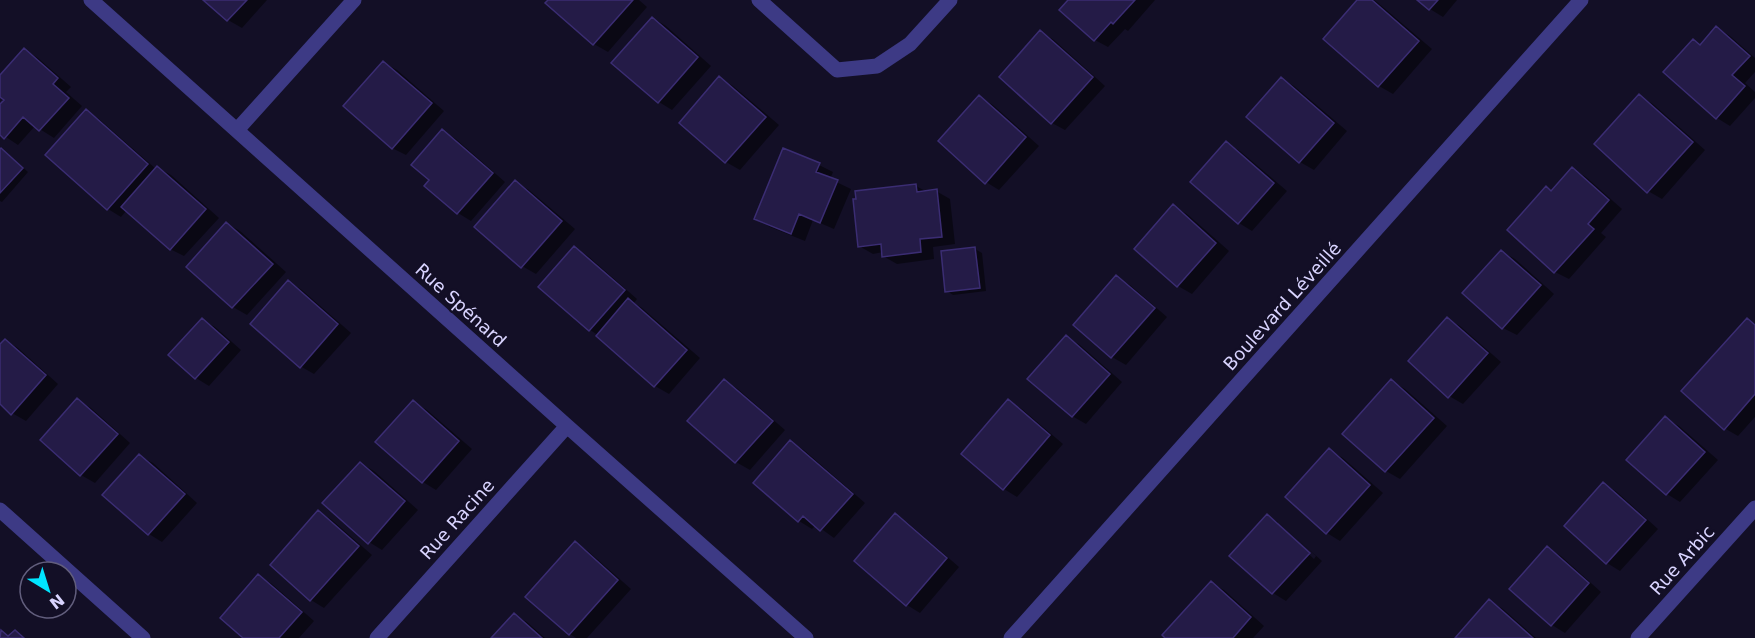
<svg xmlns="http://www.w3.org/2000/svg" width="1755" height="638" font-family="'DejaVu Sans',sans-serif">
  <style>
    .shadow { fill: #0007 }
    .building { fill: #241b47; stroke: #3b2d73; stroke-width: 1.5 }
    .lines { fill: none; stroke-linecap: round; stroke-linejoin: round }
    .minor { stroke: #3d3a85; stroke-width: 15 }
    .labels { text-anchor: middle; dominant-baseline: central; stroke-width: 4.5; stroke-linejoin: round; paint-order: stroke }
    .street-label { font-size: 18px; fill: #d9d4ff; stroke: #130f26 }
  </style>
  <rect width="100%" height="100%" fill="#130f26"/>
  <path class="shadow" d="M205 0H267L242 28 228 20Z
    M550 0H639L647 7 608 52 594 44 547 3Z
    M1070 0H1155L1128 31 1125 29 1108 47 1095 40Z
    M1359 0H1374L1377 2 1432 49 1393 94 1379 86 1325 39Z
    M1419 0H1457L1443 17 1430 9Z
    M653 18 666 26 711 66 672 110 659 102Z
    M1717 28 1730 36 1755 58V72L1745 83 1755 92V98L1730 126 1717 118 1665 72 1693 41 1701 45Z
    M1041 32 1054 40 1105 86 1065 130 1052 123Z
    M25 50 38 58 71 87 66 92 82 106 54 138 35 126 18 145 0 133V107L6 100 0 95V77Z
    M384 63 397 70 444 111 406 155 392 148Z
    M720 78 733 86 779 125 740 170 726 162 681 123Z
    M1281 79 1294 86 1347 131 1314 170 1300 162 1248 117Z
    M1639 96 1653 104 1705 150 1662 199 1648 191Z
    M979 97 993 105 1039 146 999 190 986 182Z
    M86 111 99 119 156 169 158 168 171 175 219 218 184 256 170 249 127 210 121 217 108 209Z
    M442 131 456 139 505 182 471 221 458 213 431 180Z
    M1226 143 1240 151 1287 191 1252 231 1239 223Z
    M0 152 8 154 28 172 2 202 0 201Z
    M819 165 833 172 830 179 851 189 834 229 813 220 805 241 770 227 756 219Z
    M1573 169 1586 177 1622 209 1601 233 1606 237 1569 279 1555 272 1546 188 1553 191Z
    M516 182 529 190 575 229 536 274 522 266Z
    M916 186 927 192 936 191 950 199 955 244 933 247 934 259 897 264 883 256V252L873 254 859 246 858 200Z
    M1173 206 1187 214 1229 251 1192 294 1178 286 1136 249Z
    M226 223 240 231 286 272 247 315 233 307 188 267Z
    M574 248 588 256 637 299 634 303 642 308 700 358 669 394 655 386 598 335 590 330Z
    M975 249 982 253 986 291 953 295 947 291Z
    M1501 251 1515 259 1554 294 1517 335 1503 328 1464 293Z
    M1116 277 1130 285 1167 317 1126 365 1112 357 1075 324Z
    M289 282 302 290 351 333 314 374 300 366Z
    M1447 319 1460 326 1501 362 1463 404 1449 396Z
    M202 320 215 327 241 350 209 386 196 378 170 355Z
    M1747 320 1755 324V417L1738 436 1724 428Z
    M1066 337 1080 345 1122 382 1086 424 1072 416Z
    M5 340 18 348 58 384 26 421 12 413 0 402V346Z
    M725 381 738 389 785 430 750 470 736 462 689 421Z
    M1392 381 1405 389 1447 426 1400 479 1386 471 1345 434Z
    M77 400 91 408 130 443 95 483 81 475 42 440Z
    M1009 401 1022 409 1063 444 1017 497 1004 489Z
    M413 402 427 410 472 449 436 490 423 482Z
    M1665 418 1679 426 1718 460 1680 502 1667 494Z
    M791 442 804 450 865 503 834 538 816 525 812 529 799 521Z
    M1329 450 1343 458 1383 493 1340 541 1327 533Z
    M139 456 153 463 197 503 162 542 149 534 104 495Z
    M360 463 374 471 418 510 382 550 369 542Z
    M1604 484 1617 492 1658 529 1620 571 1607 563Z
    M319 512 332 520 372 555 324 608 311 600Z
    M895 515 908 523 959 567 920 613 907 605Z
    M1268 516 1278 522V526L1314 559 1316 556 1279 523 1322 561 1286 601 1273 593 1232 556Z
    M575 543 588 551 631 589 587 638H576L570 634Z
    M1547 548 1561 556 1601 592 1565 633 1552 625Z
    M259 576 272 584 314 621 299 638H245Z
    M1211 583 1224 590 1264 626 1253 638H1167Z
    M1490 601 1503 609 1536 638H1457Z
    M514 615 527 622 545 638H493Z"/>
  <path class="building" d="M203 0H247L227 21Z
    M548 0H633L593 45 545 3Z
    M1068 0H1135L1113 24 1111 22 1094 41 1059 10Z
    M1357 0H1372L1419 41 1378 87 1323 39Z
    M1417 0H1438L1429 10Z
    M652 17 698 57 658 103 611 63Z
    M1716 26 1750 56 1732 75 1745 86 1716 119 1663 72 1693 39 1700 45Z
    M1040 30 1093 77 1051 124 999 77Z
    M24 48 58 78 53 84 69 98 39 131 23 117 4 139 0 135V104L4 100 0 97V75Z
    M383 61 432 103 392 149 343 106Z
    M719 76 766 117 725 163 679 123Z
    M1281 77 1334 123 1299 163 1246 117Z
    M1639 94 1693 142 1647 193 1594 144Z
    M979 95 1026 137 985 184 938 141Z
    M86 109 148 164 107 210 45 155Z
    M442 129 493 173 457 214 424 186 429 180 411 165Z
    M1226 141 1274 183 1238 224 1190 182Z
    M1 148 23 168 0 193V149Z
    M783 148 820 163 816 172 838 180 820 223 799 214 791 234 754 219Z
    M157 166 206 209 170 250 121 207Z
    M1572 167 1609 200 1588 224 1594 229 1554 273 1507 230 1546 186 1551 191Z
    M515 180 562 221 521 268 474 227Z
    M916 184 917 192 937 189 942 237 920 239 921 252 882 257 881 244 858 247 853 199H856L855 191Z
    M1173 204 1216 243 1177 287 1134 249Z
    M226 222 273 264 232 308 186 267Z
    M574 246 625 290 589 331 538 287Z
    M975 247 980 288 945 292 941 251Z
    M1501 250 1541 285 1502 329 1462 293Z
    M1116 275 1155 308 1111 358 1073 325Z
    M288 280 338 324 300 368 250 324Z
    M628 298 687 350 654 387 596 336Z
    M1447 317 1488 353 1448 398 1408 361Z
    M202 318 229 342 195 379 168 355Z
    M1747 318 1755 325V394L1724 430 1681 391Z
    M1066 335 1110 374 1072 417 1027 379Z
    M5 339 46 375 11 415 0 404V344Z
    M724 379 773 421 735 463 687 421Z
    M1391 379 1434 418 1385 472 1342 434Z
    M77 398 118 434 80 476 40 440Z
    M1008 399 1050 435 1003 490 961 454Z
    M413 400 459 441 422 483 375 442Z
    M1665 416 1705 452 1666 495 1626 460Z
    M790 440 853 494 820 531 803 516 798 522 753 483Z
    M1329 448 1370 485 1326 534 1285 497Z
    M139 454 185 494 148 535 102 495Z
    M360 462 405 501 368 544 322 503Z
    M1603 482 1646 520 1606 564 1564 526Z
    M318 510 359 546 310 601 270 565Z
    M895 513 947 558 906 606 854 561Z
    M1267 514 1310 553 1272 594 1229 556Z
    M575 541 618 580 569 635 525 597Z
    M1547 546 1589 583 1551 626 1509 589Z
    M258 574 302 612 279 638H243L220 618Z
    M1211 581 1251 617 1233 638H1165L1162 635Z
    M1489 599 1533 638H1455Z
    M514 613 542 638H491Z
    M1 630 8 636 15 630 24 638H0Z"/>
  <g class="lines">
    <path class="minor" d="M91 0 567 426 806 638
      M759 0 837 70 877 66 910 44 950 0
      M237 130 354 0
      M0 510 143 638
      M377 638 567 426
      M1011 638 1581 0
      M1638 638 1755 508"/>
  </g>
  <g class="labels">
    <g class="street-label">
      <text transform="translate(461 305) rotate(42)">Rue Spénard</text>
      <text transform="translate(1282 306) rotate(-48)">Boulevard Léveillé</text>
      <text transform="translate(457 519) rotate(-48)">Rue Racine</text>
      <text transform="translate(1682 560) rotate(-48)">Rue Arbic</text>
    </g>
  </g>
  <g transform="translate(48 590) rotate(142)"><circle r="28" fill="#130f26" stroke="#625e7d" stroke-width="1.5"/>
  <path d="M0-4.5L10 22L0 15L-10 22Z" fill="#00e5ff"/>
  <text y="-9" font-size="16" font-weight="bold" text-anchor="middle" fill="#d9d4ff">N</text>
  </g>
</svg>
